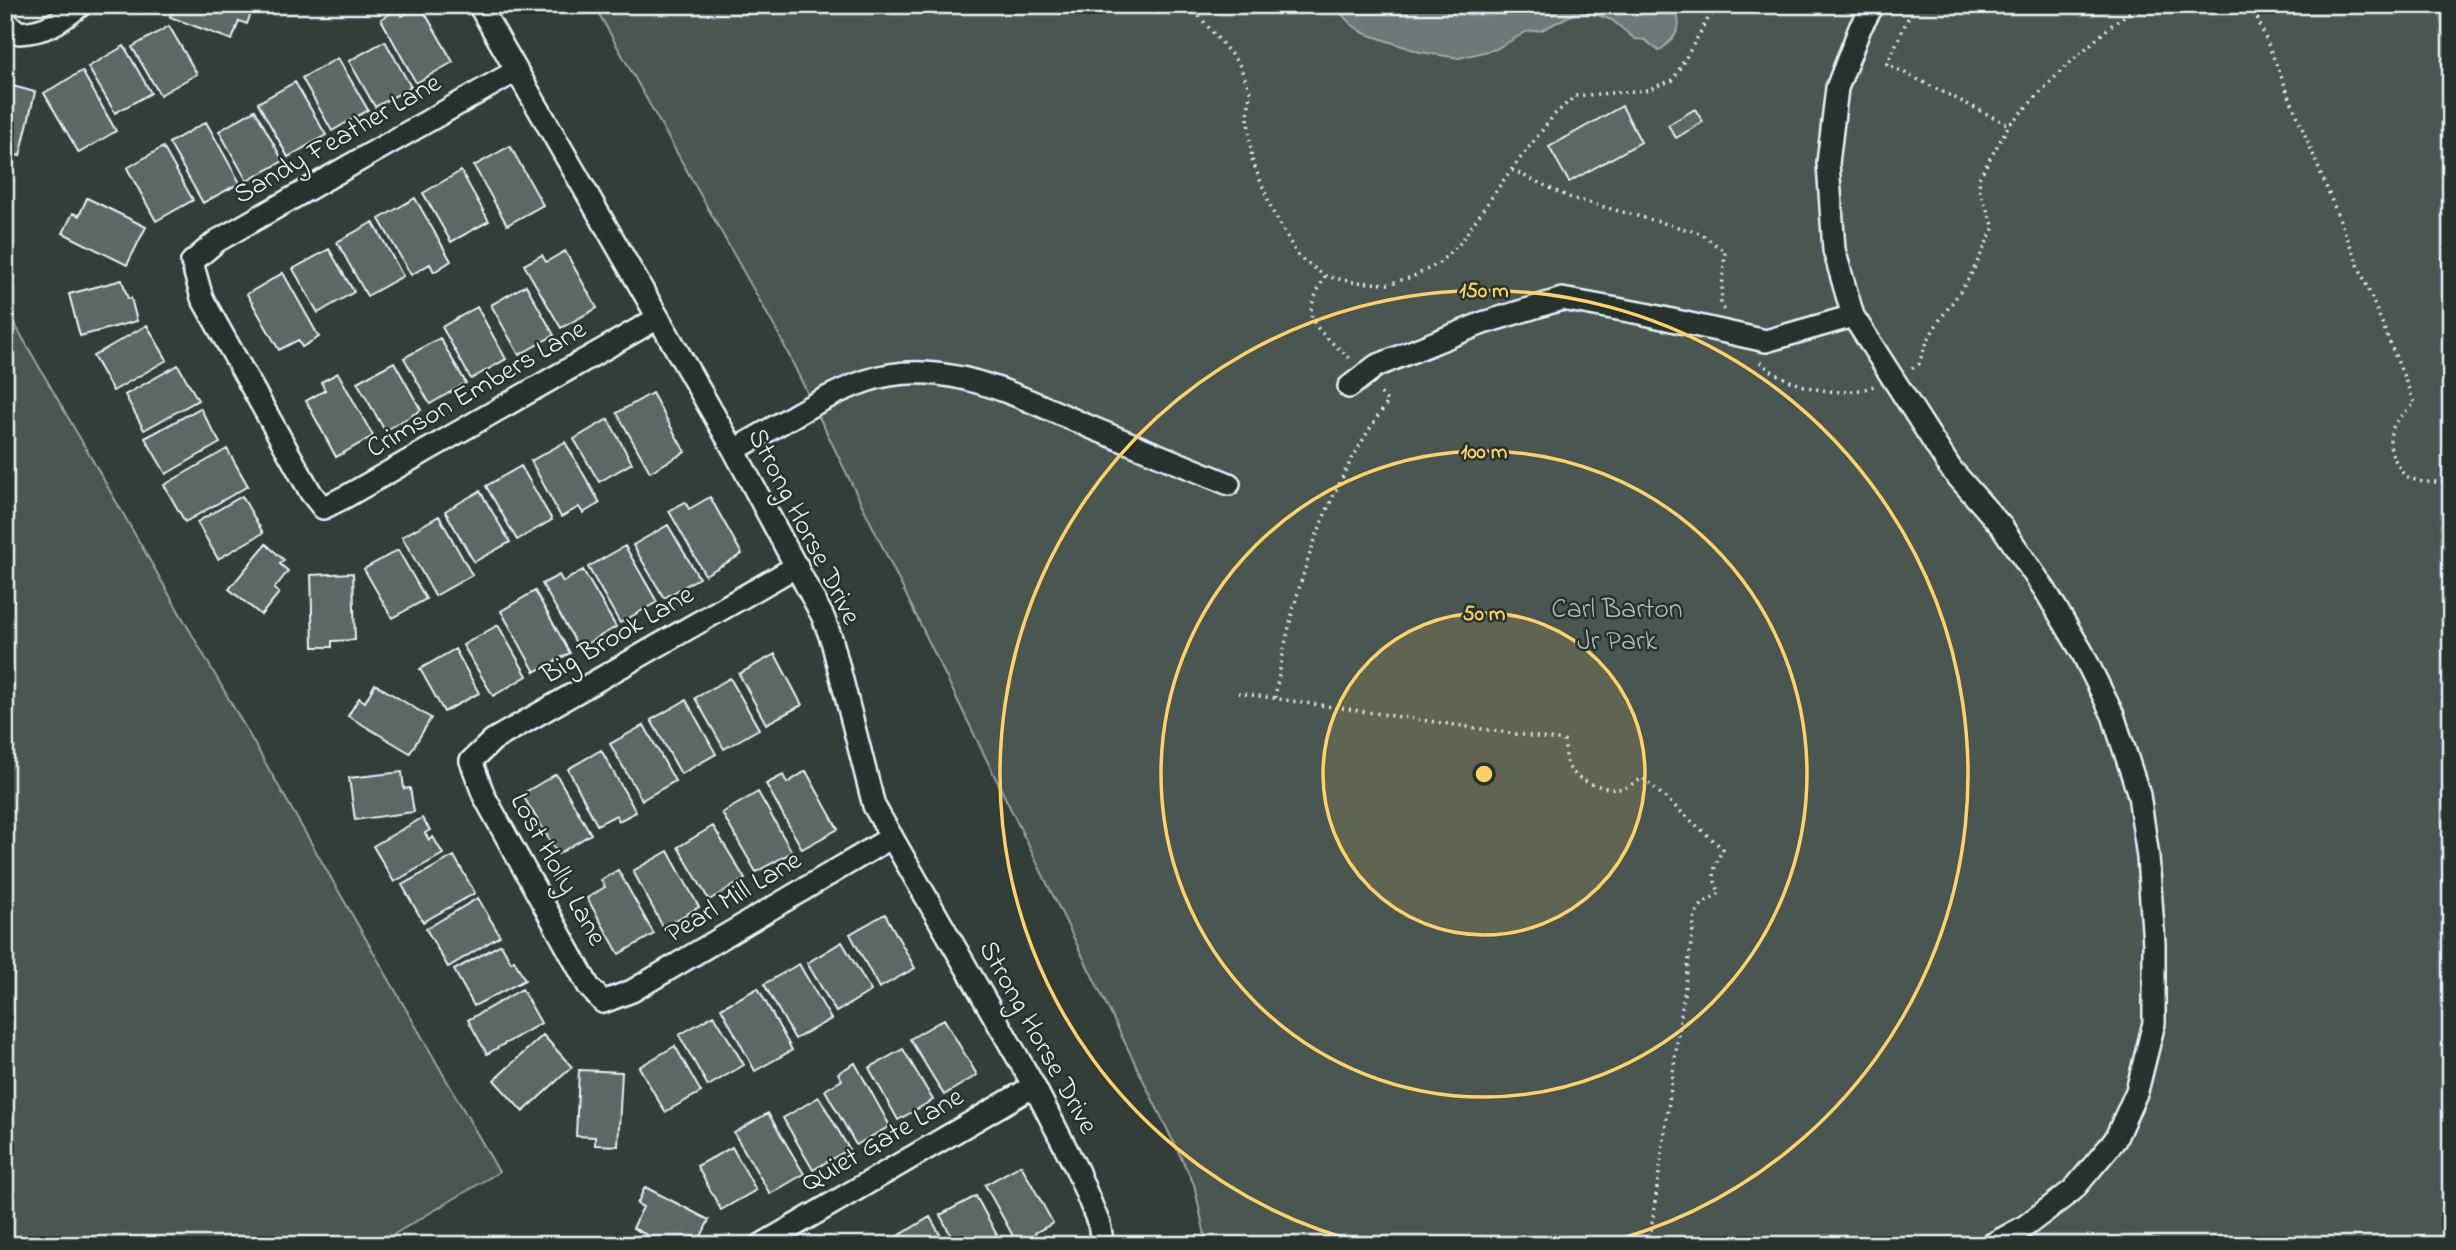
<svg xmlns="http://www.w3.org/2000/svg" width="2456" height="1250" font-family="'Indie Flower',sans-serif">
  <style>
    .green { fill: #495651; stroke: #98a4a4; stroke-width: 2 }
    .water { fill: #6d7978; stroke: #9ea9ab; stroke-width: 2 }
    .building { fill: #5c6865; stroke: #e8f1f8; stroke-width: 2 }
    .lines { fill: none; stroke-linecap: round; stroke-linejoin: round }
    .minor-casing { stroke: #e8f1f8; stroke-width: 26 }
    .path { stroke: #e8f1f8; stroke-width: 3.5; stroke-dasharray: 2 5; stroke-linecap: butt }
    .minor { stroke: #26332d; stroke-width: 21 }
    .ring { fill: none; stroke: #ffd166; stroke-width: 3.5 }
    .labels { text-anchor: middle; dominant-baseline: central; stroke-width: 5; stroke-linejoin: round; paint-order: stroke }
    .street-label { font-size: 28px; fill: #e8f1f8; stroke: #26332d }
    .park-label { font-size: 28px; fill: #b0bbbe; stroke: #26332d }
    .centre { fill: #ffd166; stroke: #26332d; stroke-width: 3.5 }
    .ring-label { font-size: 21px; text-anchor: middle; font-weight: bold; fill: #ffd166; stroke: #26332d; stroke-width: 5; stroke-linejoin: round; paint-order: stroke }
  </style>
  <rect width="100%" height="100%" fill="#323e39"/>
  <filter id="ink" filterUnits="userSpaceOnUse"><feTurbulence type="fractalNoise" baseFrequency=".0143" numOctaves="2"/><feDisplacementMap in="SourceGraphic" scale="14" xChannelSelector="R" yChannelSelector="G"/><feConvolveMatrix kernelMatrix="1 2 1 2 8 2 1 2 1" color-interpolation-filters="sRGB"/></filter>
  <g filter="url(#ink)">
    <path class="green" d="M594 5H2451V1245H1207L1194 1184 779 335Z
      M5 307 499 1172 376 1245H5Z"/>
    <path class="water" d="M1333 5H1671C1687 25 1676 38 1659 51L1645 40 1635 39 1612 20 1589 12 1575 13 1542 30 1526 32 1496 49 1459 58 1420 52 1364 33 1351 24Z"/>
    <path class="building" d="M174 5H254L247 24 239 21 232 40 170 17Z
      M421 6 453 62 416 83 381 19 398 9 402 16Z
      M169 26 197 74 160 95 132 47Z
      M385 41 411 87 375 107 349 61Z
      M124 46 151 93 115 113 88 67Z
      M338 58 368 110 332 131 302 78Z
      M82 71 116 131 79 153 44 93Z
      M295 82 326 135 288 157 258 103Z
      M5 84 35 92 20 156 5 153Z
      M1622 106 1641 142 1569 182 1549 147Z
      M1695 109 1703 122 1676 138 1668 125Z
      M255 110 283 161 247 181 219 131Z
      M206 122 240 183 203 203 169 143Z
      M510 146 543 205 507 225 474 166Z
      M163 147 193 200 156 221 127 168Z
      M461 171 489 221 451 242 423 193Z
      M87 198 146 227 127 265 63 233 73 213 79 216Z
      M415 198 451 261 434 272 430 264 411 275 379 219Z
      M373 222 403 276 367 296 337 242Z
      M329 249 354 292 318 313 293 269Z
      M565 251 597 308 561 328 524 265 542 255 546 262Z
      M283 273 319 337 302 347 298 340 279 350 247 294Z
      M122 280 128 299 131 298 137 321 80 336 69 294Z
      M526 285 554 335 519 355 491 305Z
      M477 307 506 359 471 379 442 327Z
      M147 325 167 360 113 391 93 356Z
      M440 338 466 383 430 404 404 358Z
      M394 362 421 410 385 431 357 382Z
      M178 365 198 400 144 430 125 395Z
      M338 373 373 436 336 457 306 401 325 390 321 382Z
      M652 393 685 452 650 472 617 413Z
      M200 408 220 443 166 474 145 438Z
      M608 419 632 463 599 482 574 439Z
      M565 442 600 503 583 513 579 507 561 517 531 461Z
      M227 449 248 486 185 522 164 485Z
      M521 466 552 520 517 540 486 486Z
      M480 491 510 542 474 562 445 511Z
      M242 496 263 533 218 559 197 522Z
      M710 497 742 554 705 575 669 511 685 502 689 509Z
      M439 516 472 575 435 596 402 537Z
      M668 525 699 578 664 598 633 545Z
      M266 544 284 560 280 564 288 571 274 589 279 593 261 615 229 589Z
      M625 546 657 602 620 623 588 567Z
      M398 550 426 599 392 618 364 569Z
      M583 570 616 627 579 648 542 584 559 575 563 582Z
      M353 573 355 640 332 641V647H313L311 575Z
      M535 591 570 653 535 672 501 611Z
      M498 625 527 676 493 696 463 645Z
      M455 649 479 693 444 712 420 669Z
      M775 654 802 705 766 724 739 674Z
      M730 678 759 729 724 749 695 698Z
      M375 684 431 718 410 753 348 716 359 698 365 702Z
      M686 700 716 754 681 774 651 720Z
      M644 725 675 781 642 800 610 744Z
      M601 750 636 812 619 821 616 815 597 825 568 769Z
      M806 771 838 829 802 849 766 784 783 775 787 783Z
      M402 772 404 789 410 788 414 812 355 820 349 778Z
      M556 774 591 834 558 854 522 794Z
      M758 792 792 852 756 872 722 813Z
      M422 818 430 830 425 833 429 840 433 837 443 854 394 882 373 846Z
      M713 826 745 879 709 900 678 847Z
      M668 851 699 907 663 927 633 871Z
      M454 856 475 893 423 922 402 885Z
      M618 870 654 934 619 954 587 898 605 887 601 880Z
      M478 898 500 936 448 967 426 929Z
      M885 914 915 968 879 988 850 934Z
      M842 942 871 991 836 1012 807 963Z
      M501 944 511 962 514 960 525 980 474 1006 454 970Z
      M799 964 831 1019 795 1039 764 984Z
      M758 988 792 1050 755 1071 721 1008Z
      M522 989 541 1023 487 1054 468 1020Z
      M714 1015 744 1065 708 1086 679 1035Z
      M944 1019 977 1075 944 1095 910 1039Z
      M543 1035 572 1067 523 1112 494 1080Z
      M675 1046 701 1092 665 1112 639 1067Z
      M903 1049 933 1100 898 1120 869 1068Z
      M855 1063 890 1126 856 1145 825 1090 842 1080 838 1073Z
      M579 1070 622 1072 618 1146 595 1145V1137L576 1136Z
      M819 1097 849 1149 813 1170 783 1118Z
      M768 1113 804 1174 770 1194 734 1133Z
      M732 1147 756 1190 721 1210 697 1166Z
      M1021 1165 1053 1223 1035 1233 1038 1239 1027 1245H1018L985 1185Z
      M645 1187 709 1220 697 1245H666L633 1228 643 1207 637 1204Z
      M976 1196 999 1239 989 1245H956L940 1215Z
      M930 1217 946 1245H899L895 1238Z"/>
    <g class="lines">
      <defs>
        <path id="minor" d="M479 5 734 450 823 617 832 641 874 806 1034 1086 1077 1170 1099 1224 1103 1245
          M1873 5 1860 28 1837 88 1828 163 1834 250 1853 316 1951 469 2002 527 2045 590 2082 652 2113 715 2139 795 2148 857 2154 944V1023L2137 1091 2115 1140 2073 1190 2024 1227 1991 1245
          M5 21 19 33C47 32 59 22 81 5
          M516 71 217 241 192 262 202 298 311 493 323 508 347 496 658 318
          M1349 387 1376 366 1483 323 1562 299 1645 314 1766 341 1853 316
          M734 450C777 427 819 397 866 381 942 354 1021 398 1090 427 1136 446 1183 465 1229 484
          M797 566 493 740 471 761 484 796 589 987 603 1002 632 991 892 837
          M761 1245 1034 1086"/>
      </defs>
      <use href="#minor" class="minor-casing"/>
      <path class="path" d="M1190 5 1239 64 1250 91 1248 118 1252 160 1273 212 1298 256 1325 276 1353 282 1388 284 1412 277 1438 264 1460 243 1505 178 1554 115 1575 96 1647 90 1673 80 1708 19 1720 5
        M1909 5 1911 12 1887 64 2009 125
        M2252 5 2415 404C2393 419 2381 439 2398 465 2401 470 2403 475 2408 477 2421 484 2433 482 2447 481L2451 495
        M1512 170 1571 198 1700 233 1725 252 1721 303 1724 310
        M1325 276C1320 287 1311 301 1311 313 1311 328 1340 349 1351 359
        M1760 362C1788 387 1839 400 1874 386
        M1912 368 1919 364C1931 323 1950 310 1970 276 1979 260 1986 243 1994 227L1980 193 1979 178 2009 125 2061 71 2114 23 2141 5
        M1238 693 1564 741 1567 765 1576 776 1591 784 1607 788 1623 789 1643 778 1723 849C1714 866 1710 876 1720 893L1703 903 1695 915 1649 1245
        M1275 698C1293 588 1323 493 1388 402L1379 391"/>
      <use href="#minor" class="minor"/>
    </g>
  </g>
  <circle cx="1484" cy="774" r="161" fill="#ffd166" fill-opacity=".12"/>
  <g class="ring">
    <circle cx="1484" cy="774" r="161"/>
    <circle cx="1484" cy="774" r="323"/>
    <path d="M1371 1245A484 484 0 1 1 1597 1245"/>
  </g>
  <g class="labels">
    <g class="street-label">
      <text transform="translate(338 140) rotate(-30)">Sandy Feather Lane</text>
      <text transform="translate(477 390) rotate(-30)">Crimson Embers Lane</text>
      <text transform="translate(803 527) rotate(63)">Strong Horse Drive</text>
      <text transform="translate(618 636) rotate(-30)">Big Brook Lane</text>
      <text transform="translate(557 870) rotate(61)">Lost Holly Lane</text>
      <text transform="translate(734 898) rotate(-31)">Pearl Mill Lane</text>
      <text transform="translate(1037 1038) rotate(61)">Strong Horse Drive</text>
      <text transform="translate(883 1141) rotate(-30)">Quiet Gate Lane</text>
    </g>
    <g class="park-label">
      <text x="1617" y="610">Carl Barton<tspan x="1617" dy="32">Jr Park</tspan></text>
    </g>
  </g>
  <circle cx="1484" cy="774" r="10" class="centre"/>
  <g class="ring-label">
    <text x="1484" y="297">150 m</text>
    <text x="1484" y="458">100 m</text>
    <text x="1484" y="620">50 m</text>
  </g>
  <rect width="2456" height="1250" fill="none" stroke="#26332d" stroke-width="28"/>
  <rect x="14" y="14" width="2428" height="1222" fill="none" stroke="#e8f1f8" stroke-width="2.5" filter="url(#ink)"/>
</svg>
